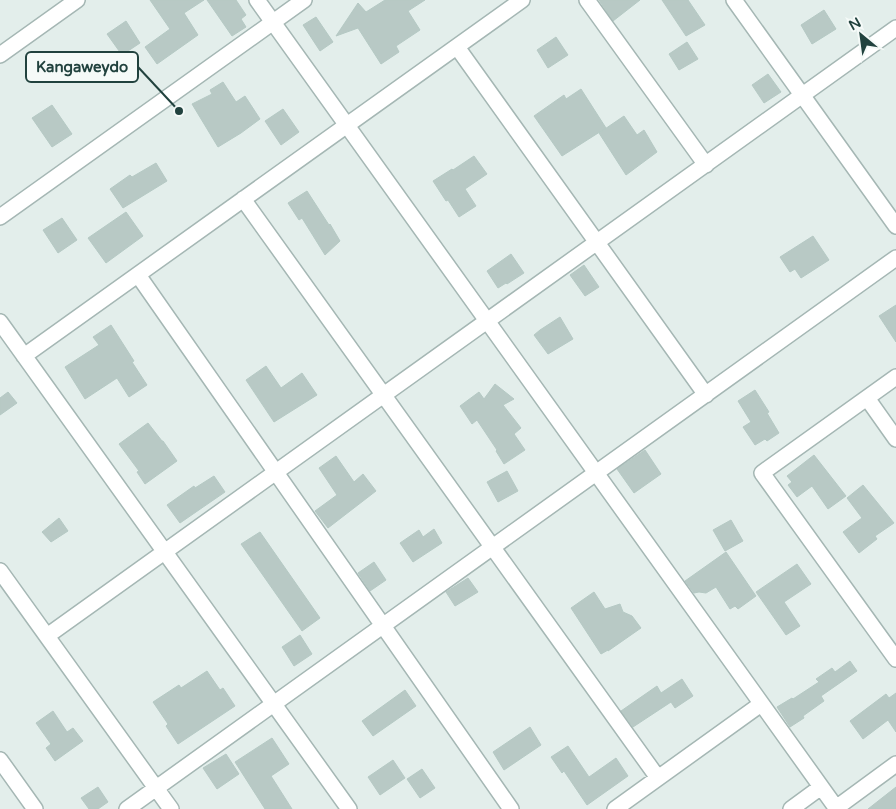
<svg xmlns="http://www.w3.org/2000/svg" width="896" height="809" font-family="'Varela Round',sans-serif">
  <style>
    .building { fill: #b8c9c5; stroke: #b5c9c4 }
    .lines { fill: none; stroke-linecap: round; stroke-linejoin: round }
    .minor-casing { stroke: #a5b7b4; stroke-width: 18 }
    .minor { stroke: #fff; stroke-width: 15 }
    .leader { fill: none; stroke: #21423e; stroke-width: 2 }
    .callout-dot { fill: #21423e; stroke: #f5faf8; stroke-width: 2 }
    .callout { fill: #f5faf8; stroke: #21423e; stroke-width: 2 }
    .callout-label { font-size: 15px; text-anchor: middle; font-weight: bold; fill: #21423e }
  </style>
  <rect width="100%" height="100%" fill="#e3eeeb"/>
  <path class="building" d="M150 0H204L184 13 198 35 157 64 145 47 170 29Z
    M207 0H236L246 15 241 19 246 27 232 36Z
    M385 0H425L408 11 420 30 396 46 399 52 381 64 358 28 336 36 358 3 366 12Z
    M599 0H640L613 21Z
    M662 0H688L705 25 686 36Z
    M824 10 836 29 812 44 801 25Z
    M316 17 333 42 320 51 303 25Z
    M126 21 140 43 122 55 107 34Z
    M556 37 568 55 548 68 537 50Z
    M687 42 698 59 679 70 669 54Z
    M768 74 781 92 764 103 752 85Z
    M223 82 236 102 245 96 260 119 241 133 218 147 192 104 212 94 210 90Z
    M581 89 606 128 562 156 534 116 564 95 566 99Z
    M52 105 72 134 52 147 32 118Z
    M283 109 299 132 281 145 265 121Z
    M624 116 637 135 644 130 657 152 626 175 599 133Z
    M474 156 487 174 465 189 476 206 459 217 448 200 446 201 433 181 452 169 453 170Z
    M156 163 167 181 123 208 110 189 130 175 132 177Z
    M307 191 329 225 330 224 340 241 325 255 302 218 299 220 288 203Z
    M126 212 143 236 106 263 88 238Z
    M62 218 77 240 58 253 43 230Z
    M813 236 829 260 801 278 795 269 790 272 780 257Z
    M511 254 524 273 507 284 506 283 498 288 487 271Z
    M584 265 599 287 585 296 570 275Z
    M896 305V342L879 316Z
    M560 317 573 339 548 354 534 335 540 330Z
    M111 325 134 361 132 362 147 385 129 397 117 378 85 399 65 367 99 345 93 337Z
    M266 366 281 388 302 373 317 395 274 422 246 380Z
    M495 384 514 399 503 405 521 428 514 434 525 450 504 464 496 451 497 450 477 420 472 424 460 406 479 392 484 399Z
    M755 390 769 412 767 413 779 433 767 441 765 439 755 445 743 427 751 422 738 401Z
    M8 392 17 403 0 415V398Z
    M148 423 162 441H163L177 461 145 484 137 472 139 471 119 444Z
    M645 450 661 474 634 493 617 469Z
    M814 455 846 496 828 509 812 486 797 497 788 485 792 482 787 476Z
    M336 456 354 482 363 474 376 491 328 528 315 511 337 495 319 468Z
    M507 471 518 491 498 502 487 482Z
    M214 476 225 492 180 523 167 505 194 486 195 488Z
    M863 485 894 523 875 536 877 539 859 553 843 532 862 518 847 498Z
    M59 518 68 531 51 542 42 532Z
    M731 520 743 541 725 551 713 530Z
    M434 529 442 543 413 562 400 543 419 530 423 537Z
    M260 532 320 618 302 631 241 544Z
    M726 552 756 596 738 609 735 606 730 609 716 587 706 593 699 592 694 593 685 581Z
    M374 562 386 580 370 591 358 573Z
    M797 564 811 584 784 602 800 626 786 635 756 592Z
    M468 578 478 592 455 606 446 592Z
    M594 592 605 609 620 604 623 612 632 616 641 628 608 651V650L601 654 571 608Z
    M300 635 312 654 294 666 282 647Z
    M850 661 857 671 821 696 824 701 803 716 804 718 790 727 777 707 792 698 793 699 819 682 816 679 832 668 835 672Z
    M207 671 220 690 223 688 235 706 178 744 166 726 168 724 153 702 179 685 181 688Z
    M682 679 693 696 675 708 671 702 633 727 621 711 657 686 661 693Z
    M405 690 416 706 373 736 362 721Z
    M896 693V732L888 720 863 739 850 721 886 694 889 698Z
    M53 711 67 732 73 728 83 741 55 761 46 748 51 744 36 723Z
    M530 727 541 745 504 770 493 752Z
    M272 738 289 764 271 776 292 809H265L235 762Z
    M568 746 589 777 616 758 628 776 587 805 564 771 562 773 551 757Z
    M226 754 239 774 217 789 203 768Z
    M393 760 405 778 380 795 368 777Z
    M422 769 435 788 420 798 407 779Z
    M98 787 108 802 98 809H89L81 798Z
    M896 787V809H868Z"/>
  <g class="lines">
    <defs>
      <path id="minor" d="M257 0 837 809
        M587 0 706 165
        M734 0 896 226
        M457 47 706 395
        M0 55 77 0
        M243 199 658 778
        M0 217 304 0
        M138 275 511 809
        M0 322 349 809
        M24 356 522 0
        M896 377 762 473 896 659
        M867 398 896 439
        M0 571 171 809
        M47 636 896 28
        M0 760 35 809
        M836 808 896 764
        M127 809 896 258
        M615 809 761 704
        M791 809 821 787"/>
    </defs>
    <use href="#minor" class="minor-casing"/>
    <use href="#minor" class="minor"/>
  </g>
  <path class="leader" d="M179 111L138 67"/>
  <circle class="callout-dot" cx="179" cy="111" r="5"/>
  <rect class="callout" x="26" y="52" width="112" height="30" rx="5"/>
  <g class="callout-label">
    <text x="82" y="72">Kangaweydo</text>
  </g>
  <g transform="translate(861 35) rotate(331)" stroke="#f5faf8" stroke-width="4" paint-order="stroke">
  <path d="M0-4L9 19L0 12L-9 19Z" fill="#21423e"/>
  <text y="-8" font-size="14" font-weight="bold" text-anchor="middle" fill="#21423e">N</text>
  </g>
</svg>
